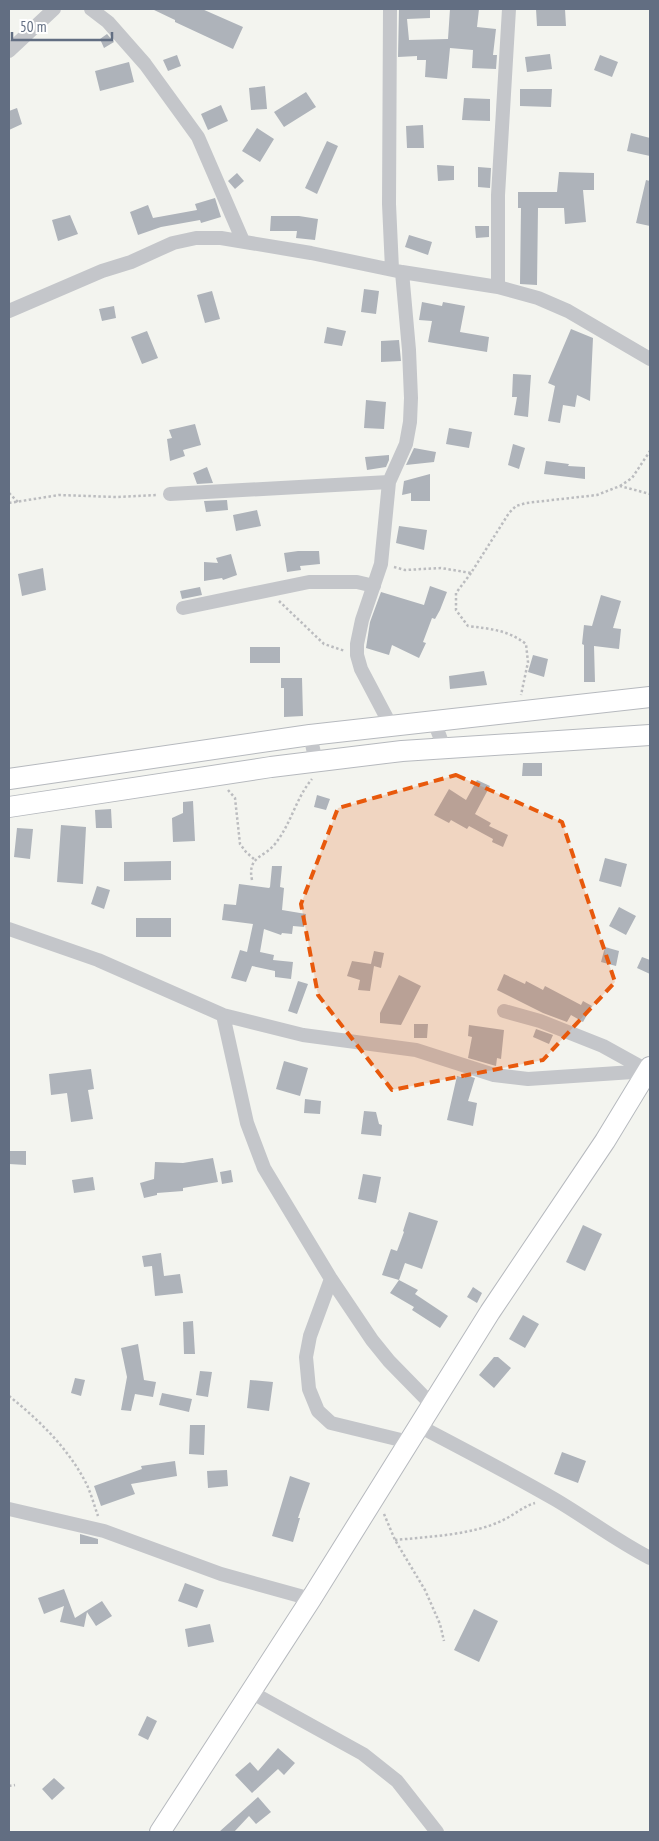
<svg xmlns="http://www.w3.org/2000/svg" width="659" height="1841" font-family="'PT Sans Narrow',sans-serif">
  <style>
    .building { fill: #aeb3ba }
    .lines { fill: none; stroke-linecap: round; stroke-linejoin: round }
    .secondary-casing { stroke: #b6b9be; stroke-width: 22 }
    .path { stroke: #bbbcbf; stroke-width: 2.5; stroke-dasharray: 2.5 2.5; stroke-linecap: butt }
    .street { stroke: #c4c6ca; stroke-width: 14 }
    .secondary { stroke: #fff; stroke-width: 20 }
    .marked { fill: #e8590c; fill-opacity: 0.2; stroke: #e8590c; stroke-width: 4; stroke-dasharray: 10 6; stroke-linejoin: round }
  </style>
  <rect width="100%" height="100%" fill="#f3f4ef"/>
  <path class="building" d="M152 9H202L243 27 233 49 175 22V20Z
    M399 9H430V18L407 19 409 40 448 39 450 9H479L477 27 496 29 493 55H497L496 69 472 68 473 50 450 48 447 79 425 77 426 60H417V56L398 57Z
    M536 9H565L566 26H537Z
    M107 34 114 42 104 48 100 39Z
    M550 54 552 69 527 72 525 57Z
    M177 55 181 66 168 71 163 60Z
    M600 55 618 62 612 77 594 70Z
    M129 62 134 82 100 91 95 71Z
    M265 86 267 109 251 110 249 88Z
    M520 89H552L551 107 520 106Z
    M306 92 316 107 284 127 274 112Z
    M464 98 490 99V121L462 120Z
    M221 105 228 121 208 130 201 114Z
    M17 108 22 124 9 130V111Z
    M423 125 424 148H407L406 126Z
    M257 128 274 139 260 162 242 151Z
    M631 133 650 138V156L627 151Z
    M327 141 338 146 317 194 305 188Z
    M437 165 454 166V180L438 181Z
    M478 167 491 168 490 188 478 187Z
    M559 172 594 173V190H583L586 222 565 224 564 208H538L537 285 520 284 521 208H518V192H557Z
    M237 173 244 181 235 189 228 181Z
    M646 180 650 181V226L636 223Z
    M215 198 221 217 201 223 200 220 161 227 138 235 130 212 148 205 153 218 197 210 195 204Z
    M70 215 78 234 58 241 52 220Z
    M271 216H299L318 219 315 240 296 238 297 231H270Z
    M475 226H489V237L476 238Z
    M409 235 432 242 428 255 405 247Z
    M364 289 379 291 376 314 361 312Z
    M212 291 220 319 205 323 197 295Z
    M422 302 442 306 443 302 465 306 460 332 489 337 487 352 428 342 432 321 419 320Z
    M114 306 116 318 102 321 99 309Z
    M327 327 346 331 342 346 324 343Z
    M571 329 593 338 590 401 577 395 575 407 563 405 560 423 548 421 555 386 548 383Z
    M147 331 158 358 142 364 131 337Z
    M399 340 401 361 381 362V341Z
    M513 374 531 375 528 417 514 415 517 397H512Z
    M366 400 386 402 384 429 364 428Z
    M195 424 201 445 183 450 185 456 170 461 167 439 172 438 169 430Z
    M449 428 472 432 469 448 446 444Z
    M513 444 525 448 519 469 508 465Z
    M414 448 436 452 434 462 406 465Z
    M389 455V460L386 467 367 470 365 457Z
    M546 461 569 464 568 466 585 467V479L544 474Z
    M207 467 213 483 197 484 193 473Z
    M430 474V501H411V493L402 495 404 481Z
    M227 500 228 510 206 512 204 501Z
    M257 510 261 526 236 531 233 515Z
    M399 526 427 530 424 550 396 543Z
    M298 551H319L320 564 300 566 301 570 287 572 284 553Z
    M231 554 237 575 223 580 222 578 204 581V562L218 563 216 558Z
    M43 568 46 590 22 596 18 574Z
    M430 586 447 592 440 610 435 619 432 618 423 642 426 643 419 658 392 645 389 655 366 648 370 622 381 592 424 605Z
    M200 587 202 595 182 599 180 591Z
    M601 595 621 601 613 628 621 629 619 649 594 646 595 682H584V645L582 644 584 625 592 626Z
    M250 647H280V663H250Z
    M533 655 548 659 544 677 528 672Z
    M484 671 487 685 450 689 449 676Z
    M281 678H302L303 716 284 717V688H281Z
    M523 763H542V776H522Z
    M477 780 490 786 475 814 491 823 489 826 508 835 503 847 492 842 493 839 469 826 467 829 451 820 449 823 434 815 449 789 466 800Z
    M317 795 330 799 326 810 314 807Z
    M193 801 195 841 173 842 172 818 183 813V802Z
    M111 809 112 828H96L95 810Z
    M61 825 86 827 83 884 57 882Z
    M17 828 33 829 30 859 14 857Z
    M605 858 627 864 621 887 599 881Z
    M171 861V880L124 881V862Z
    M272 866H282L280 887 284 888 282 910 306 914 304 927 293 926 292 934 282 933 281 935 264 929 260 952 274 955 273 960 293 962 291 979 275 977V971L252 966 246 982 231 978 240 950 247 952 253 924 222 920 224 904 236 905 239 884 269 888 270 887Z
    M97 886 110 890 104 909 91 904Z
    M619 907 636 916 626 935 609 926Z
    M136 918H171V937H136Z
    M605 947 619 951 616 966 601 962Z
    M374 951 384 953 381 968 374 966 370 991 358 990 360 980 347 976 352 961 371 964Z
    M642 957 650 960V974L637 968Z
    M504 974 525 984 526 981 543 990 545 986 581 1005 583 1001 592 1006 583 1022 571 1015 567 1022 543 1013 497 990Z
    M399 975 421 986 401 1025 380 1023V1013Z
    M298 981 308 984 297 1014 288 1011Z
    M414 1024H428L427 1038H414Z
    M469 1025 504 1030 501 1059 497 1058 496 1066 468 1058 472 1037 468 1036Z
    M536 1029 553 1035 549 1044 533 1037Z
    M284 1061 308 1068 300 1096 276 1089Z
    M91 1069 94 1089 88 1090 93 1119 71 1122 67 1093 51 1095 49 1074Z
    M465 1075 475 1078 468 1101 477 1103 473 1126 447 1120 457 1076 465 1078Z
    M305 1099 321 1101 320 1114 304 1113Z
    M364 1111 376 1112 379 1124 382 1125 381 1136 361 1134Z
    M9 1151H26V1165L9 1164Z
    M213 1158 218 1182 183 1188V1191L157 1193V1195L144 1198 140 1183 154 1179 155 1162 183 1163Z
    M231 1170 233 1182 222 1184 220 1172Z
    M363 1174 381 1177 376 1203 358 1199Z
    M93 1177 95 1190 74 1193 72 1180Z
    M409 1212 438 1221 422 1269 405 1263 399 1280 382 1275 391 1249 397 1251 404 1232 403 1231Z
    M583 1225 602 1234 585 1271 566 1262Z
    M161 1253 164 1276 180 1274 183 1293 155 1296 152 1266 144 1267 142 1256Z
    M399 1280 418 1290 415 1294 448 1316 440 1328 412 1310 414 1307 390 1293Z
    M473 1287 482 1293 477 1303 467 1297Z
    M523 1315 539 1324 525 1348 509 1339Z
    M193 1321 195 1354H184L183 1322Z
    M138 1344 144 1380 156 1382 153 1397 135 1394 131 1411 121 1410 127 1377 121 1348Z
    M494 1357H498L511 1368 494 1388 479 1375Z
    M200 1371 212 1372 208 1397 196 1395Z
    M75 1378 85 1380 81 1396 71 1393Z
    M250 1380 273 1382 269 1411 247 1408Z
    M162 1393 192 1399 189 1412 159 1405Z
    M190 1425H205L204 1455 189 1454Z
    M562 1452 586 1461 578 1483 554 1474Z
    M175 1461 177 1476 131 1484 135 1494 101 1506 94 1486 142 1469 141 1466Z
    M227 1470 228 1486 208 1488 207 1471Z
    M290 1476 310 1483 298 1518H300L293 1542 272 1536Z
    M80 1534 98 1539V1544H80Z
    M185 1583 204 1590 197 1608 178 1601Z
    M64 1589 75 1618 102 1601 112 1616 96 1626 87 1612 84 1627 60 1622 64 1606 44 1614 38 1598Z
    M474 1609 498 1621 479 1662 454 1650Z
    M210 1624 214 1642 188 1647 185 1629Z
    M147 1716 157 1721 148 1740 138 1735Z
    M278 1748 295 1763 284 1775 278 1769 252 1793 235 1775 250 1762 258 1771Z
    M54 1778 65 1788 52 1800 42 1789Z
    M258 1797 271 1812 256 1824 249 1816 234 1832H219Z"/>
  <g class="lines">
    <defs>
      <path id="secondary" d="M9 779 310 735 650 697
        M9 807 271 767 402 751 650 735
        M160 1832 311 1599 490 1312 605 1141 650 1067"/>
    </defs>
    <use href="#secondary" class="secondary-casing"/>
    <path class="path" d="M620 486 632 478 650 451
      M9 493 18 502
      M9 503 59 495 116 497 158 495
      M394 567 405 570 441 568 471 573 509 513 516 506 526 503 597 495 620 486 650 494
      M471 573 456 593V610L468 626C491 629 508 630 526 644L528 662 521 695
      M279 601 324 644 345 651
      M228 790 235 798 240 844 246 852 255 860
      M252 880C247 856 264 858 275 844 291 824 296 798 312 779
      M9 1396C39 1420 68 1448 86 1483 91 1493 94 1505 98 1516
      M384 1514 395 1540 425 1590 440 1624 444 1641
      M395 1540C426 1537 472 1535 501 1521 513 1516 522 1507 535 1503
      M9 1786 15 1785"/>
    <path class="street" d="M91 9 108 22 145 64 198 137 243 241
      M390 9 389 204 392 269
      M9 51 54 9
      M498 287V195L509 9
      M9 311 102 271 131 262 173 243 196 238H221L311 253 402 272 498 287 538 298 568 311 650 359
      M170 494 389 482
      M183 608 309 582H357L374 586
      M434 721 444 748
      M391 726 361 669 357 655V644L362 620 381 564 389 482 406 444 410 422 411 398 409 350 402 272
      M310 735 316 762
      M9 929 98 960 223 1015 303 1035 416 1050 494 1075 528 1079 648 1071
      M504 1011 540 1021 603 1046 650 1072
      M223 1015 247 1123 264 1168 331 1279
      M419 1426C465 1450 511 1474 556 1500 588 1519 617 1541 650 1558
      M409 1442 331 1423 318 1411 309 1389 306 1357 310 1336 331 1279 372 1340 389 1361 432 1405
      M9 1509 104 1531 221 1574 311 1599
      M251 1692 363 1754 397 1781 437 1832"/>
    <use href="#secondary" class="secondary"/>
  </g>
  <path class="marked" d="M456 775 562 822 615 982 543 1060 392 1090 318 995 301 904 338 808Z"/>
  <rect width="659" height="1841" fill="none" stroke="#626e82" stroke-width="20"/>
  <path d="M12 32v8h100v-8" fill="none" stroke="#626e82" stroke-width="2.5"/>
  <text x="20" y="32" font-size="15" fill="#626e82" stroke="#ffffff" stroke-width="4" paint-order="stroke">50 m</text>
</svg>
